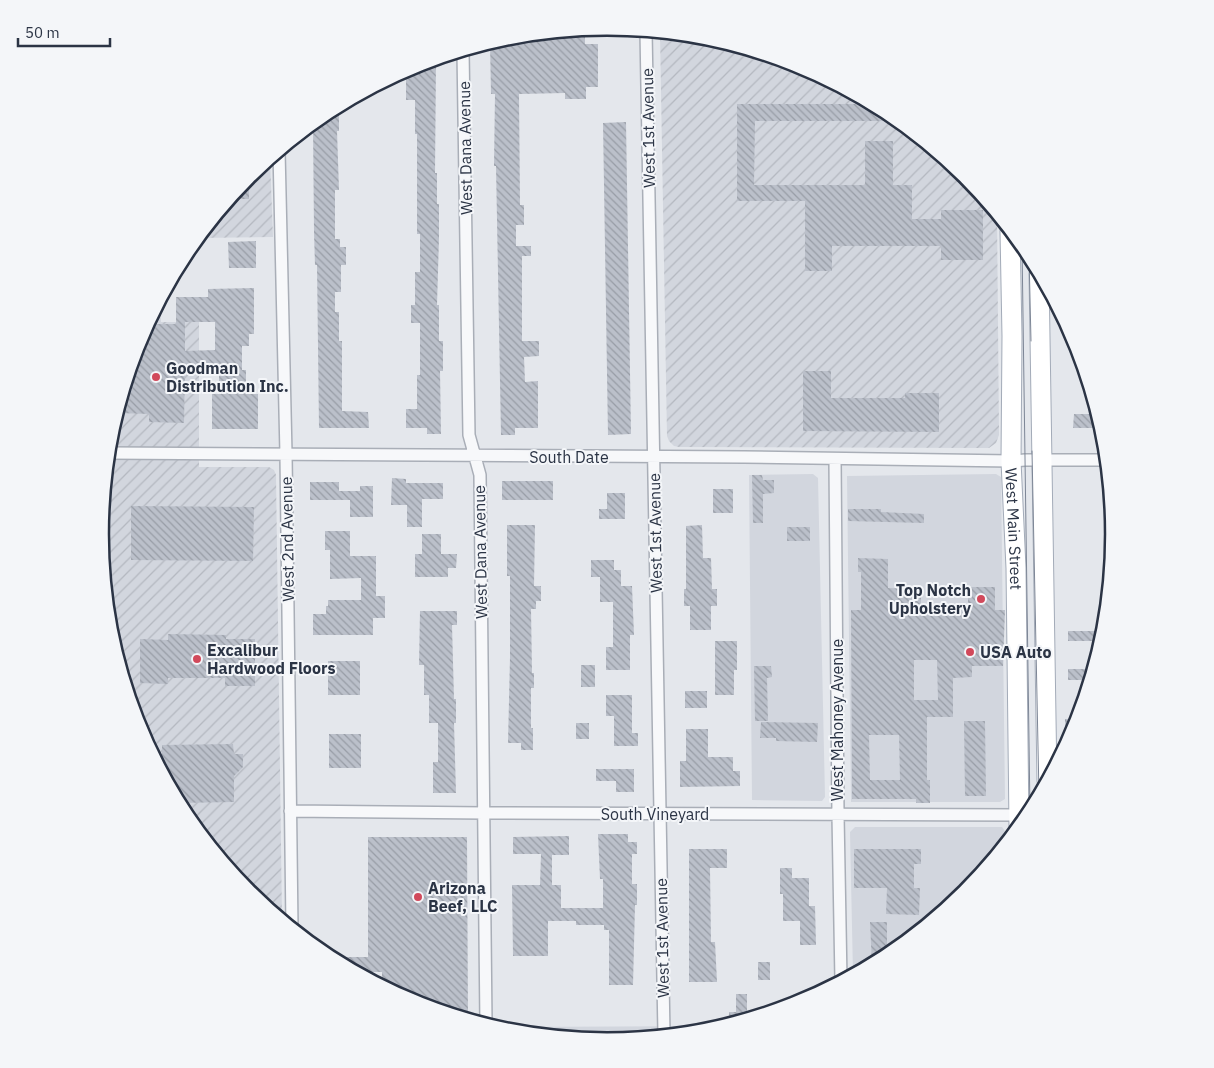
<svg xmlns="http://www.w3.org/2000/svg" width="1214" height="1068" font-family="'IBM Plex Sans',sans-serif">
  <style>
    .built { fill: #d2d6de }
    .industrial { fill: url(#industrial-furrows) }
    .building { fill: url(#building-back-hatch); fill-rule: evenodd }
    .lines { fill: none; stroke-linecap: round; stroke-linejoin: round }
    .street-casing { stroke: #a9aeb7; stroke-width: 14 }
    .primary-casing { stroke: #a3abb8; stroke-width: 21 }
    .street { stroke: #f7f8fa; stroke-width: 11 }
    .primary { stroke: #fff; stroke-width: 19 }
    .tram { stroke: #7d8696; stroke-width: 1 }
    .poi-dot { fill: #d1495b; stroke: #f4f6f9; stroke-width: 2 }
    .labels { text-anchor: middle; dominant-baseline: central; stroke-width: 4; stroke-linejoin: round; paint-order: stroke }
    .street-label { font-size: 16px; fill: #2b3445; stroke: #f4f6f9 }
    .poi-label { font-size: 16px; font-weight: bold; fill: #2b3445; stroke: #f4f6f9; text-anchor: start }
    .rim { fill: none; stroke: #2b3445; stroke-width: 2.5 }
  </style>
  <defs>
    <pattern id="industrial-furrows" width="10" height="10" patternUnits="userSpaceOnUse" patternTransform="scale(1.25)"><rect width="10" height="10" fill="#d2d6de"/><path d="M-1 1l2-2M0 10L10 0M9 11l2-2" fill="none" stroke="#b4b8c0"/></pattern>
    <pattern id="building-back-hatch" width="6" height="6" patternUnits="userSpaceOnUse" patternTransform="scale(1.25)"><rect width="6" height="6" fill="#bbc0ca"/><path d="M-1 5l2 2M0 0l6 6M5-1l2 2" fill="none" stroke="#989da6"/></pattern>
  </defs>
  <rect width="100%" height="100%" fill="#e4e7ec"/>
  <path class="built" d="M813 474 818 478 825 797 822 801 752 800 749 475Z
    M996 474 1001 477 1005 799 1000 802H851L847 476Z
    M855 827H1002L1007 834V841L965 892 888 955 853 974 850 832Z
    M722 1026 706 1031 607 1040 508 1031 500 1027Z"/>
  <path class="industrial" d="M660 33 706 37 801 66 889 113 965 176 997 214 999 435 996 443 989 448 679 447 674 446 669 441 667 436Z
    M270 158 273 237 198 238 249 176Z
    M160 301 161 322H199V467H269L274 470 276 475 282 919 249 892 186 815 139 728 110 633 101 534 110 435 139 340Z"/>
  <path class="building" d="M585 31V44H598V87H586V99H565V93L519 94 520 205H524V225H516V246H531V256H522V341H539V356L524 357 525 382 538 381V428H515V435H501L496 166H494L495 94H491L490 43 504 38H565V32Z
    M436 59 435 173H437V204H439V238L437 305H439V341H443V371H440L441 434H427V428H406V409H417V375H420V323H411V305H415V272H420V234H417V134H415V100H406V70L413 66Z
    M737 104H871L889 113 898 121H755L754 185H865V141H893V185H912V219H941V210H983V260H941V246H832V271H805V201H737Z
    M339 105V131H337L339 190H335V239H340V247H346V265H341V292H335V312H339V341H342V411L368 412 369 428H319L317 265H315L314 232 313 123 326 113Z
    M626 122 631 434 608 435 603 123Z
    M249 176V199H230L242 184Z
    M256 241V268H229L228 242Z
    M254 288V334H249V346H242V370H246V394H258V429H212V394H219V366L185 367 184 423 149 422V414L117 413 139 340 148 324H176V297H208V289ZM185 322H215V350L185 351Z
    M803 371H831V398H905V393H939V432L803 431Z
    M1074 414H1094V428H1073Z
    M752 475H762L763 480H774V493L763 494V523H753Z
    M392 478 406 479V483H443V499H422V527H407V505H391Z
    M502 481H553V500H502Z
    M310 482H339V491H360V486H373V517H350V500H310Z
    M713 489H733V513H713Z
    M607 493H625V519H599V509H607Z
    M131 506 254 507 253 561 131 560Z
    M848 509H881V512L924 514V523L848 521Z
    M507 525H535L534 586H541V601H536V609H531L532 673H534V688H531V728H533V750H521V743H508L510 657V576H507Z
    M702 525 703 558H711L712 589H717V606H711V630H690V606H684V589H686V526Z
    M787 527H810V541H787Z
    M325 531H350V556H376V596H385V618H373V635H313V614H326V606H328V600H361V578L330 579V550H325Z
    M422 534H441V554H457L456 568H448V577H415V554H422Z
    M858 558 888 559V588L921 589V611L968 610V587H995V610H1005L1003 666H972V677L953 678V717H927V780H930V803H916V799H852L851 610H861V572H858ZM914 660H937L938 700H914ZM869 735H899L900 780H870Z
    M591 560H614V570H621V586H632L634 635H630V670H606V647H613V602H600V577H591Z
    M420 611H457V625H452L454 699H456V723H454L456 793H433V762H438V723H429V695H424V665H419Z
    M1068 631H1104L1101 641H1068Z
    M168 634 226 635V639H255V686H225V678H168V684L140 683V639L168 640Z
    M715 641H737V670H734V695H715Z
    M328 661H360V695H328Z
    M581 665H595V687H581Z
    M754 666H771L772 677 767 678 768 721H755Z
    M1068 669H1093L1089 680H1068Z
    M685 691H707V708H685Z
    M606 695H632V733H638V746H614V716H606Z
    M1065 719H1078L1075 728 1065 746Z
    M964 721H985L986 796H965Z
    M761 722 818 723 817 742 776 741V738H760Z
    M576 723H589V739H576Z
    M686 729H708V757H733V771H740V786L680 787V761H686Z
    M329 734H361V768H329Z
    M233 744 234 754H243V767L234 776V802L179 803 162 771V745Z
    M596 769H634V792H616V781H596Z
    M598 834H628V842H637V854H632V884H637V905H635L633 985H609V930H604V925H576V921H548V956H513L512 885H540L541 854H513V837L569 836V855H552V885H561V908H603V879H600Z
    M368 837H467L468 1019 413 1002 382 985V972H357L345 965V957H368Z
    M689 849H727V868H710L711 942H715L717 982H689Z
    M854 849H921V864H914V888H920L919 915 886 914 887 888H854Z
    M780 868H792V878H809V906H815L816 945H800V921H783V894H780Z
    M870 922H887V948H897L888 955 872 964Z
    M758 962H770V980H758Z
    M736 994H747V1012H760L761 1014 729 1024V1012H736Z"/>
  <g class="lines">
    <defs>
      <path id="street" d="M646 31 664 1035
        M463 51 469 435 480 475 486 1024
        M279 151 286 454 292 927
        M108 453 744 457 1011 461 1025 460H1106
        M835 459 838 815 841 981
        M290 811 484 813 1019 815"/>
      <g id="primary">
        <path id="s1" d="M1010 231 1012 336 1011 461 1016 568 1019 826"/>
        <path d="M1039 274 1047 781"/>
      </g>
    </defs>
    <use href="#street" class="street-casing"/>
    <use href="#primary" class="primary-casing"/>
    <use href="#street" class="street"/>
    <use href="#primary" class="primary"/>
    <path class="tram" d="M1022 245 1030 812
      M1029 255 1031 341
      M1032 451 1039 795"/>
  </g>
  <g class="poi-dot">
    <circle cx="156" cy="377" r="5"/>
    <circle cx="981" cy="599" r="5"/>
    <circle cx="970" cy="652" r="5"/>
    <circle cx="197" cy="659" r="5"/>
    <circle cx="418" cy="897" r="5"/>
  </g>
  <g class="labels">
    <g class="street-label">
      <text transform="translate(648 128) rotate(-91)">West 1st Avenue</text>
      <text transform="translate(465 148) rotate(-91)">West Dana Avenue</text>
      <text x="569" y="457">South Date</text>
      <text stroke="none"><textPath href="#s1" startOffset="298">West Main Street</textPath></text>
      <text transform="translate(655 533) rotate(-91)">West 1st Avenue</text>
      <text transform="translate(287 539) rotate(-91)">West 2nd Avenue</text>
      <text transform="translate(480 552) rotate(-91)">West Dana Avenue</text>
      <text transform="translate(837 720) rotate(-90)">West Mahoney Avenue</text>
      <text x="655" y="814">South Vineyard</text>
      <text transform="translate(662 938) rotate(-91)">West 1st Avenue</text>
    </g>
    <g class="poi-label">
      <text x="166" y="368">Goodman<tspan x="166" dy="18">Distribution Inc.</tspan></text>
      <text x="971" y="590" text-anchor="end">Top Notch<tspan x="971" dy="18">Upholstery</tspan></text>
      <text x="207" y="650">Excalibur<tspan x="207" dy="18">Hardwood Floors</tspan></text>
      <text x="980" y="652">USA Auto</text>
      <text x="428" y="888">Arizona<tspan x="428" dy="18">Beef, LLC</tspan></text>
    </g>
  </g>
  <path d="M0 0H1214V1068H0ZM109 534a498 498 0 1 1 996 0a498 498 0 1 1-996 0Z" fill="#f4f6f9" fill-rule="evenodd"/>
  <path class="rim" d="M109 534a498 498 0 1 1 996 0a498 498 0 1 1-996 0Z"/>
  <path d="M18 38v8h92v-8" fill="none" stroke="#2b3445" stroke-width="2.5"/>
  <text x="25" y="38" font-size="15" fill="#2b3445" stroke="#f4f6f9" stroke-width="4" paint-order="stroke">50 m</text>
</svg>
